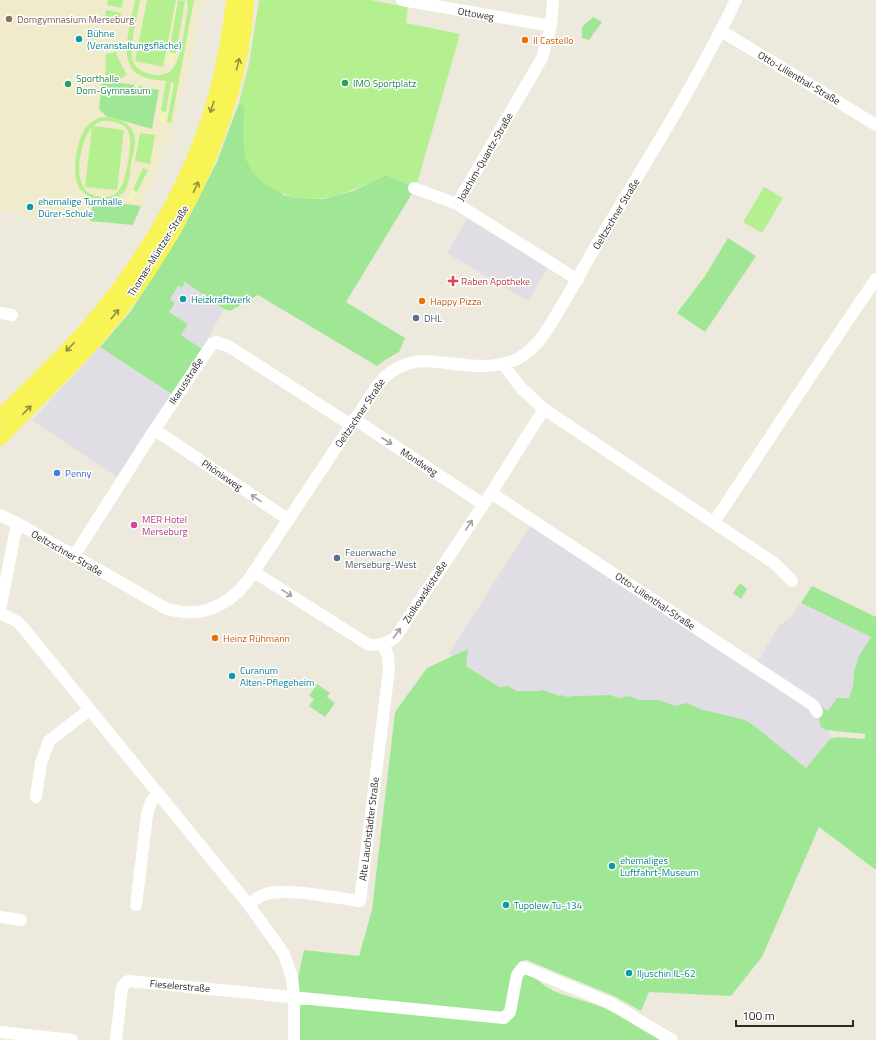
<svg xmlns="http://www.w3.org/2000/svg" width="876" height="1040" font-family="'Titillium Web',sans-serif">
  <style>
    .industrial { fill: #e1dde5 }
    .education { fill: #f0ebca }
    .green { fill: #a0e795 }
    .sand { fill: #f2f4bd }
    .pitch { fill: #b4ef90; fill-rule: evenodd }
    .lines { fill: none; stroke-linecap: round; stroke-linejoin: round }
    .minor { stroke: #fff; stroke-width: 12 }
    .major { stroke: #f9f455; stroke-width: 15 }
    .oneway { stroke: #929040 }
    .oneway2 { stroke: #a0a0a0 }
    .education-dot { fill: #8d6e63; stroke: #fff; stroke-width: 1.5 }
    .culture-dot { fill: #0f9aa8; stroke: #fff; stroke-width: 1.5 }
    .food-dot { fill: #e8710a; stroke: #fff; stroke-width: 1.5 }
    .leisure-dot { fill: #2e9e5b; stroke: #fff; stroke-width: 1.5 }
    .health-dot { fill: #e0444e; stroke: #fff; stroke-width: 1.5 }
    .service-dot { fill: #5c6f8a; stroke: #fff; stroke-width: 1.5 }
    .shop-dot { fill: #3f7fe0; stroke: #fff; stroke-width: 1.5 }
    .hotel-dot { fill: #d1479c; stroke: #fff; stroke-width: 1.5 }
    .labels { text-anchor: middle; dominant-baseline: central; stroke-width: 3; stroke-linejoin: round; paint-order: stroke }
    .street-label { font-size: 10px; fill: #2b2b2b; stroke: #fff }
    .education-label { font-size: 10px; fill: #785e54; stroke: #fff; text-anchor: start }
    .culture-label { font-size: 10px; fill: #0d838f; stroke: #fff; text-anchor: start }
    .food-label { font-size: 10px; fill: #c56008; stroke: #fff; text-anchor: start }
    .leisure-label { font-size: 10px; fill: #27864d; stroke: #fff; text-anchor: start }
    .health-label { font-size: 10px; fill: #be3a42; stroke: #fff; text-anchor: start }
    .service-label { font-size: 10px; fill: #4e5e75; stroke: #fff; text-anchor: start }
    .shop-label { font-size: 10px; fill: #366cbe; stroke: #fff; text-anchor: start }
    .hotel-label { font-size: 10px; fill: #b23c85; stroke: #fff; text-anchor: start }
  </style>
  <rect width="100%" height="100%" fill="#ede9dc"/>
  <path class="industrial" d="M467 219 548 267 528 301 447 253Z
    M185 282 224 309 202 349 181 335 169 312 175 303 169 299 179 285Z
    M100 347 173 395 118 478 32 420Z
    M530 526 751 672 779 626 791 617 801 603 871 637 859 656 854 671 853 685 849 698 828 711 825 710 828 730 831 738 806 768 752 724 745 720 700 709 694 706H675L659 700H639L630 696 619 698 610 695 573 696 567 697 555 695 551 692 543 690 537 691H516L508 686 499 687 449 654Z"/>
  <path class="education" d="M0 0H202L192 56 172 134 133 225 48 218 0 212Z"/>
  <path class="green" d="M593 17 602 22 589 40 582 38V27Z
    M102 81 129 84 159 90 152 129 106 116 99 109Z
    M239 103 244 106V148L283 195 296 198 323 199 353 191 386 175 416 187 346 302 405 338 399 352 385 360 377 366 258 295 230 311 224 309 185 282 182 288 178 286 170 299 175 303 169 312 188 324 181 335 202 349 173 395 100 347 131 311 179 236 217 162Z
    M93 200H97L141 206 133 225 90 221Z
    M728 238 756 256 705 332 677 313 705 276Z
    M740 583 747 589 741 599 733 593Z
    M812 586 876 617V870L819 827 762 957 731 996 649 992 641 1011 614 996 524 959C540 997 571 994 604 1008 623 1017 642 1030 660 1040H294V996L304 950 359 956 372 910 395 712 427 668 468 649 466 666 499 687 508 686 517 691H537L543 690 560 696 562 695 567 697 573 696 610 695 619 698 630 696 639 700H659L675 706 687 703 700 709 745 720 752 724 806 768 831 738 838 737 865 739V734L826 730C816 726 820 716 821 707L828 711 837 698H849L853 685 854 671 859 656 871 637 801 603Z
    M317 684 330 693 327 697 335 703 325 717 309 706 314 699 309 696Z"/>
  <path class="sand" d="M168 51 176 53 174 64 166 63Z
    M161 111 167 112 165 123 159 122Z
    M132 190 137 193 133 202 127 199Z"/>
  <path class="pitch" d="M108 0H123L122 8 107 5Z
    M135 0H140C138 10 136 20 134 30 131 52 126 70 154 75 163 76 171 73 175 65 182 55 185 22 188 9L187 0H194L171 123 167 122 174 83 171 82 166 112 161 111 166 81C157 80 147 79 139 75 116 63 132 20 135 0Z
    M147 0H176L163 67 135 61Z
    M178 0 185 1 176 53 169 52Z
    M259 0H370L408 7 406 23 460 34 416 187 386 175C350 192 312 211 273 189 262 183 254 176 248 164 241 147 244 124 244 106L239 103 249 64Z
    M106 10 121 13 120 20 105 17Z
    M116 52 117 56 127 75C119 80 114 81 105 80L106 54Z
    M102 117C117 117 135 123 135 141 135 148 133 155 131 162 130 170 130 181 126 189 117 205 91 203 81 190 70 178 76 142 85 129 89 123 95 119 102 117ZM102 121C134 120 132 138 128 162 124 182 121 204 93 195 70 187 80 141 92 127L85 187 117 190 124 130 93 126 97 123Z
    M140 133 155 135 150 164 135 161Z
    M143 168 148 170 137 192 133 190Z
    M764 187 783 198 762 233 743 222Z"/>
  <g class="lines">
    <path class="minor" d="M402 0 551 26
      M553 0 551 26 542 58 457 204 578 280
      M721 31 776 64 876 125
      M414 188 457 204
      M0 313 12 315
      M503 364 521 388 544 409 774 563 792 581
      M354 419 483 504
      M155 430 289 520
      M491 493 813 705 817 712
      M0 515 17 523 167 609C200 618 225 608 247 582L377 386C388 371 402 363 421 361 452 361 490 374 519 358 540 346 550 325 562 305 576 282 589 257 603 234 649 157 697 81 736 0
      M714 522C768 441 821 359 876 279
      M74 556 153 432 212 344 216 342 228 346 351 425
      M254 572 369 645C379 645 386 644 395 638L491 493 544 409
      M0 610 17 523
      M0 613 18 622 25 630 249 905 284 954 292 978 294 996V1040
      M36 797 41 763 49 741 89 710
      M136 905 147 815 151 802 158 794
      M249 905C255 899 262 894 270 893 295 889 335 898 360 901L389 670 388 656 383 645
      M0 917 21 920
      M0 1032 72 1040
      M116 1040 122 987 128 981 504 1018 510 1012 517 975 523 967 610 1003 672 1040"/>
    <path class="major" d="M0 417C28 389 59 361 85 331 148 258 200 169 221 75 227 50 230 25 234 0
      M0 438C31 405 65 374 95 340 165 261 220 158 240 54 244 36 245 18 247 0"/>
  </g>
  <defs><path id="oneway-shaft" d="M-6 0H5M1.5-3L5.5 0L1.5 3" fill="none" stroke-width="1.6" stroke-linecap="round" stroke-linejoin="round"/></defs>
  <g class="oneway">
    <use href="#oneway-shaft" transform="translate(238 64) rotate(-76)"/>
    <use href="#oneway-shaft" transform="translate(212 107) rotate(108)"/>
    <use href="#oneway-shaft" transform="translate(196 187) rotate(-65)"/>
    <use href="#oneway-shaft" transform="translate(115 314) rotate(-51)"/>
    <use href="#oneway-shaft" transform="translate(70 347) rotate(134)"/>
    <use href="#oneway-shaft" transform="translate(27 410) rotate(-46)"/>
  </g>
  <g class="oneway2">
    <use href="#oneway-shaft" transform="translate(387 441) rotate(33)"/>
    <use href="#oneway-shaft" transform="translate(256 498) rotate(-146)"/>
    <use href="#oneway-shaft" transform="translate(469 525) rotate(-56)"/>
    <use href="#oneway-shaft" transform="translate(287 593) rotate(32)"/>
    <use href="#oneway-shaft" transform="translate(397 633) rotate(-53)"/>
  </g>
  <circle class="education-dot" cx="9" cy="19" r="4"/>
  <g class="culture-dot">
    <circle cx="79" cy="39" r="4"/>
    <circle cx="30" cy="207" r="4"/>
    <circle cx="183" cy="299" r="4"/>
    <circle cx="232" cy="676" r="4"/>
    <circle cx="612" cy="866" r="4"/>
    <circle cx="506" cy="905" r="4"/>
    <circle cx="629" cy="973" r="4"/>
  </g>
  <g class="food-dot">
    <circle cx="525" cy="40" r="4"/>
    <circle cx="422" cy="301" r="4"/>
    <circle cx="215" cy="638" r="4"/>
  </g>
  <g class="leisure-dot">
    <circle cx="345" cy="83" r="4"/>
    <circle cx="68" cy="84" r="4"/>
  </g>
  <path class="health-dot" d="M451 275h4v4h4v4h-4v4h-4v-4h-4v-4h4z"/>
  <g class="service-dot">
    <circle cx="416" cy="318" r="4"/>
    <circle cx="337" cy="558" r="4"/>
  </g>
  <circle class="shop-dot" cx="57" cy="473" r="4"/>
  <circle class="hotel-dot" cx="134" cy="525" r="4"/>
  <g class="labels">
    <g class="street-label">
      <text transform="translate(476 14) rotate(10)">Ottoweg</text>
      <text transform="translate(799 78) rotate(31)">Otto-Lilienthal-Straße</text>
      <text transform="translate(485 157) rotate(-60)">Joachim-Quantz-Straße</text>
      <text transform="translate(616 214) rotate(-59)">Oeltzschner Straße</text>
      <text transform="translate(158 251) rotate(-58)">Thomas-Müntzer-Straße</text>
      <text transform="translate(186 381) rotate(-57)">Ikarusstraße</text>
      <text transform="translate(360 413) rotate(-56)">Oeltzschner Straße</text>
      <text transform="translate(419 462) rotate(33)">Mondweg</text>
      <text transform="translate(222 475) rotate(34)">Phönixweg</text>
      <text transform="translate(67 553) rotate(30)">Oeltzschner Straße</text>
      <text transform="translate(425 592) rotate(-57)">Ziolkowskistraße</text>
      <text transform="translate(655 601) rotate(34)">Otto-Lilienthal-Straße</text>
      <text transform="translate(369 829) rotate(-83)">Alte Lauchstädter Straße</text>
      <text transform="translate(180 986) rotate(5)">Fieselerstraße</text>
    </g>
    <g class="education-label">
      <text x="17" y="19">Domgymnasium Merseburg</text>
    </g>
    <g class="culture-label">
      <text x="87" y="33">Bühne<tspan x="87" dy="12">(Veranstaltungsfläche)</tspan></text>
      <text x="38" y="201">ehemalige Turnhalle<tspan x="38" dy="12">Dürer-Schule</tspan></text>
      <text x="191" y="299">Heizkraftwerk</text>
      <text x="240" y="670">Curanum<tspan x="240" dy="12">Alten-Pflegeheim</tspan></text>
      <text x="620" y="860">ehemaliges<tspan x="620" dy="12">Luftfahrt-Museum</tspan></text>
      <text x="514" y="905">Tupolew Tu-134</text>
      <text x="637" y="973">Iljuschin IL-62</text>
    </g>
    <g class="food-label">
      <text x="533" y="40">Il Castello</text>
      <text x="430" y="301">Happy Pizza</text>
      <text x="223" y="638">Heinz Rühmann</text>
    </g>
    <g class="leisure-label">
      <text x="76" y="78">Sporthalle<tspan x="76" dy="12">Dom-Gymnasium</tspan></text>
      <text x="353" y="83">IMO Sportplatz</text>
    </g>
    <g class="health-label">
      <text x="461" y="281">Raben Apotheke</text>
    </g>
    <g class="service-label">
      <text x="424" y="318">DHL</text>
      <text x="345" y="552">Feuerwache<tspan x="345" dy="12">Merseburg-West</tspan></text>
    </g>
    <g class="shop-label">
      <text x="65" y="473">Penny</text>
    </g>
    <g class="hotel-label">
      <text x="142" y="519">MER Hotel<tspan x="142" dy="12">Merseburg</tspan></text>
    </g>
  </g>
  <path d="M736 1020v6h117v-6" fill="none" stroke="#2b2b2b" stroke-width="2"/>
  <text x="742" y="1020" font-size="12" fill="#2b2b2b" stroke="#ffffff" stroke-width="3" paint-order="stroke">100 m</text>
</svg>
